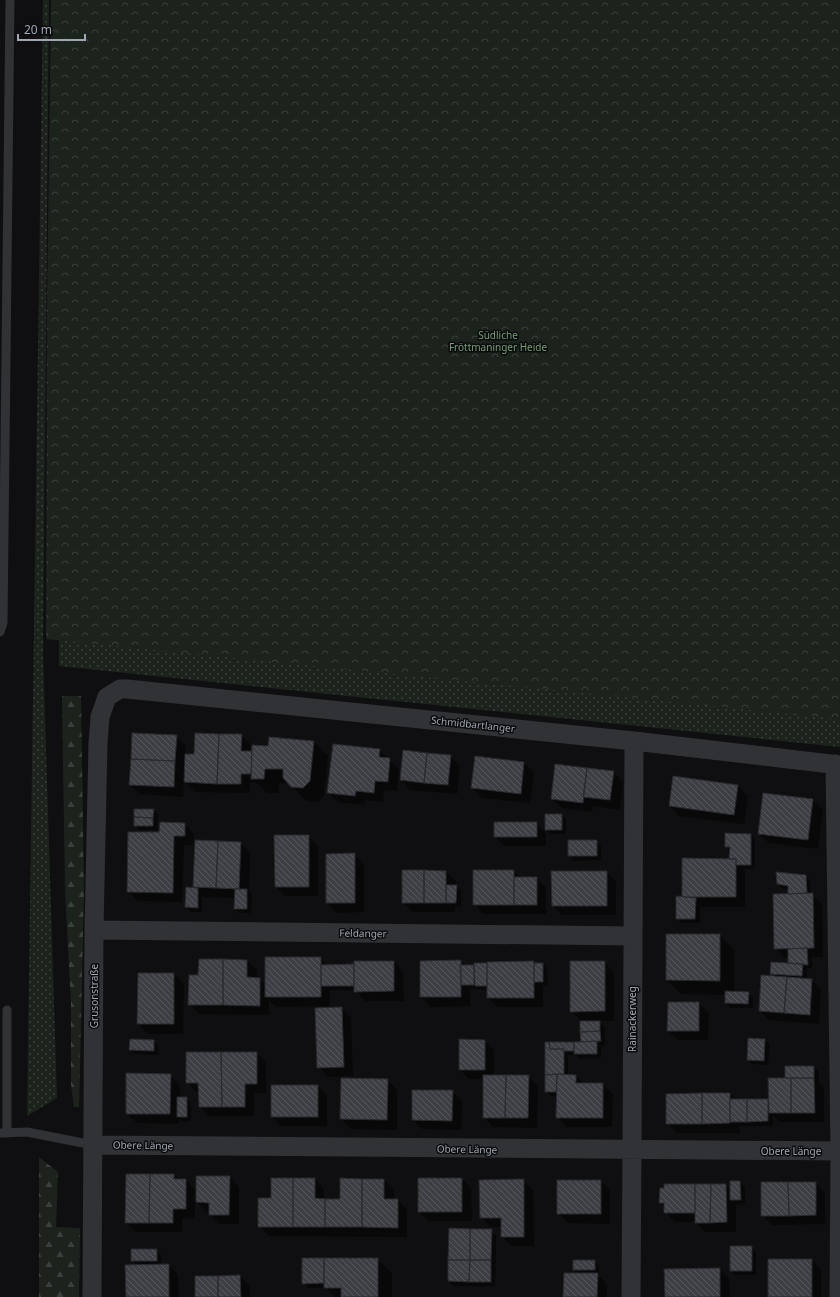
<svg xmlns="http://www.w3.org/2000/svg" width="840" height="1297" font-family="'Noto Sans',sans-serif">
  <style>
    .grass { fill: url(#grass-dots) }
    .forest { fill: url(#forest-firs) }
    .park { fill: url(#park-crowns) }
    .shadow { fill: #0007 }
    .building { fill: url(#building-back-hatch); stroke: #292a2d }
    .lines { fill: none; stroke-linecap: round; stroke-linejoin: round }
    .lane { stroke: #303236; stroke-width: 9 }
    .street { stroke: #303236; stroke-width: 19 }
    .labels { text-anchor: middle; dominant-baseline: central; stroke-width: 3; stroke-linejoin: round; paint-order: stroke }
    .park-label { font-size: 10px; fill: #789e77; stroke: #0a0b0c }
    .street-label { font-size: 10px; fill: #a0a7b2; stroke: #0a0b0c }
  </style>
  <defs>
    <pattern id="grass-dots" width="8" height="8" patternUnits="userSpaceOnUse"><rect width="8" height="8" fill="#1c231c"/><path d="M2 2h.1M6 6h.1" fill="none" stroke="#3a403b" stroke-width="1.8" stroke-linecap="round"/></pattern>
    <pattern id="forest-firs" width="22" height="20" patternUnits="userSpaceOnUse"><rect width="22" height="20" fill="#1c231c"/><path d="M5 1l3.5 6h-7zM16 11l3.5 6h-7z" fill="#3a403b"/></pattern>
    <pattern id="park-crowns" width="20" height="18" patternUnits="userSpaceOnUse"><rect width="20" height="18" fill="#1c231c"/><path d="M2 6a3 3 0 1 1 6 0M12 15a3 3 0 1 1 6 0" fill="none" stroke="#3a403b"/></pattern>
    <pattern id="building-back-hatch" width="6" height="6" patternUnits="userSpaceOnUse"><rect width="6" height="6" fill="#3e3f44"/><path d="M-1 5l2 2M0 0l6 6M5-1l2 2" fill="none" stroke="#57585d"/></pattern>
  </defs>
  <rect width="100%" height="100%" fill="#0f0f11"/>
  <path class="grass" d="M43 0H49L43 655 57 1098 27 1116Z
    M59 483 840 490V747L59 666Z"/>
  <path class="forest" d="M62 696H81L84 890 79 1107H74L71 1085V1003L65 890Z
    M39 1157 58 1172 56 1227 80 1228 79 1297H39Z"/>
  <path class="park" d="M51 0H840V719L46 639 47 317Z"/>
  <path class="shadow" d="M242 735 251 745V752L269 747 314 742 328 756 324 795 318 802 306 801 289 783H279L278 793H267L257 783H250V793L195 792 184 781 183 797 140 794 130 785 176 736 186 746 185 755H195Z
    M379 750 399 769 397 791 384 790 383 802 365 800V805L338 802 328 793Z
    M450 756 460 766 457 794 410 790 401 780Z
    M476 758 524 763 534 773 530 803 482 798 472 788Z
    M613 772 623 782 620 810 593 806 592 812 562 808 552 799Z
    M674 777 738 786 748 796 744 824 679 816 670 806Z
    M813 800 823 810 818 849 769 843 759 834Z
    M153 810 158 815 157 830H139L135 825Z
    M562 815 566 820V834H551L546 830Z
    M536 823 546 833V846H504L495 836Z
    M185 824 194 834V841L241 843 250 853 249 892 252 895 251 913H240L235 909 236 898 204 897 202 895V912H191L186 907 194 888 195 845H184L182 902 138 901 128 891 160 833Z
    M751 835 755 839V869H745V907H700V923H681L677 918 683 897 730 860 731 852 726 847Z
    M308 836 318 846V896H285L276 887Z
    M596 841 601 846V860L574 861 569 856Z
    M354 854 364 864V912L337 913 327 903Z
    M403 871 446 872 456 881V886L461 891V907H455V912H413L403 903Z
    M514 871 521 878H536L546 887V914H483L474 904Z
    M606 872 616 881V915H562L553 906Z
    M806 876 810 881 811 894H812L822 904 823 957H812V969L807 968V979L812 980 821 989 819 1024 769 1020 760 1011 775 977 771 973 789 964V958H785L775 948 791 895 789 889H783L778 884Z
    M720 935 734 950V993H748L753 997V1008H730L726 1003V995L681 994 667 980Z
    M320 958 328 966 394 962 403 971 404 1001H365L355 990H330V1006L276 1007 269 1000V1015L199 1014 189 1004 199 976 247 961 257 970V978L259 979 266 985Z
    M460 961 465 966 543 964 547 969 548 986H543V1007H498L488 998V990L470 989V1006L431 1007 421 997V962Z
    M604 962 614 972V1021H598L605 1027V1046H601V1058L579 1059 576 1055H568V1076H576L584 1084H603L613 1094 612 1127H567L557 1117V1096H551L546 1092V1043H582L583 1022 571 1011Z
    M174 974 184 984 183 1034H148L138 1024Z
    M669 1003H699L709 1013 708 1040H678L668 1031Z
    M341 1008 351 1018 353 1076 328 1077 318 1067Z
    M765 1040 770 1044 768 1065 752 1064 748 1060Z
    M153 1041 158 1045V1055L135 1054 130 1050Z
    M485 1041 494 1050V1076H528L538 1086 537 1128 493 1127 484 1117V1079H469L460 1070Z
    M257 1053 266 1063V1093H254V1116H209L200 1106 199 1092H196L187 1082Z
    M814 1067 819 1072V1083L824 1088V1122H779L773 1115V1126H739L740 1133H677L667 1123 730 1094 735 1100H768L770 1101 786 1079Z
    M170 1075 180 1085V1098H186L191 1103V1121L183 1122 180 1118 179 1124 137 1123 127 1114Z
    M388 1080 397 1090V1130L351 1129 341 1119Z
    M318 1086 327 1096V1126H281L272 1117Z
    M452 1091 462 1101 461 1130 422 1129 413 1120Z
    M173 1175 179 1180H186L195 1190V1219L182 1218V1232H136L126 1223Z
    M230 1177 239 1187V1224H219L210 1215V1212H207L197 1202Z
    M315 1179 324 1189V1199L341 1200V1179L384 1180 394 1190V1200H398L407 1210V1237L269 1236 259 1226 272 1199Z
    M462 1179 471 1188 472 1221H429L419 1212Z
    M523 1180 533 1190 534 1246H512L502 1237V1227H491L481 1217Z
    M601 1181 610 1191V1224L568 1223 558 1213Z
    M740 1182 745 1187V1204L736 1205V1232H705L695 1222H675L665 1212V1207L660 1203 665 1185H726L731 1190Z
    M816 1183 825 1193V1224L772 1225 762 1215Z
    M491 1230 496 1235 495 1286H453L449 1281Z
    M752 1247 756 1252V1275H735L731 1270Z
    M156 1250 161 1255V1265H169L178 1275 179 1297H127L137 1265 132 1260Z
    M377 1259 392 1273V1297H335L326 1288H308L303 1283Z
    M812 1260 821 1270V1297H769Z
    M574 1261H594L599 1265V1276L607 1284V1297H564L578 1274 574 1270Z
    M720 1269 729 1278 730 1297H666Z
    M240 1276 250 1286V1297H196Z"/>
  <path class="building" d="M132 733 177 735 175 761 131 759Z
    M195 733 219 734 217 784 184 782 185 754H194Z
    M219 734H242L241 751H252L251 774H241V784H217Z
    M269 737 314 741 310 781 303 788 291 787 283 778V769H265L264 779H251L252 745 268 746Z
    M333 744 380 749 379 757 390 758 388 782 375 781 374 793 356 791 355 796 327 793Z
    M403 750 427 753 424 783 400 780Z
    M427 753 451 755 448 785 424 783Z
    M475 756 524 762 521 794 471 788Z
    M131 759 175 761 174 787 129 785Z
    M555 764 587 768 583 803 551 799Z
    M587 768 614 771 610 800 583 797Z
    M673 776 738 785 734 815 669 806Z
    M763 793 813 799 808 840 758 834Z
    M134 809H154L153 818 134 817Z
    M545 814H562V830H545Z
    M134 817 153 818V826H134Z
    M160 822 185 823V836H174L173 893 127 892 128 832H159Z
    M494 822H537V837H494Z
    M725 833 751 834V865H736V859H729L730 847H725Z
    M274 835H309V887H275Z
    M195 840 218 841 216 888 193 887Z
    M568 840H597V856H568Z
    M218 841 241 842 239 889 216 888Z
    M355 853V903H326V854Z
    M682 858 736 859V897H682Z
    M402 870H424V903H402Z
    M424 870 446 871V903H424Z
    M473 870H514V905H473Z
    M551 871H607V906H552Z
    M776 872 806 875 807 893 788 894V886L777 884Z
    M514 877H537V905H514Z
    M446 885H457L456 903H446Z
    M186 887 198 888V908L185 907Z
    M235 889H247V909H234Z
    M813 893 814 948 774 949 773 894Z
    M676 896 696 898 695 919H676Z
    M666 934H720V981L666 980Z
    M807 948 808 965 788 963V949Z
    M265 957H321V997H265Z
    M199 959H223V1005H188L189 975H198Z
    M223 959 247 960V977L260 978V1006L223 1005Z
    M461 960V997H420V961Z
    M354 961H394V991L354 992Z
    M534 961V998H487V962Z
    M570 961H605V1011L570 1012Z
    M771 962 803 964 802 976 770 974Z
    M474 963H487V986H475Z
    M534 963H543V982H534Z
    M354 964V986H321V965Z
    M460 965H474V985H461Z
    M138 973H174V1024H137Z
    M761 975 787 977 784 1013 759 1011Z
    M787 977 812 979 810 1015 784 1013Z
    M725 991 749 992 748 1004 725 1003Z
    M668 1002H699V1031H667Z
    M342 1007 344 1067 317 1068 315 1008Z
    M580 1021H600V1031L580 1032Z
    M600 1031 601 1041 581 1042 580 1032Z
    M748 1038 765 1039 764 1061 747 1060Z
    M130 1039 154 1040V1051L129 1050Z
    M459 1039 485 1040V1070H459Z
    M597 1041V1054H574V1042Z
    M545 1042H549L550 1049H564V1074L545 1075Z
    M549 1042H574V1051H564V1049H550Z
    M186 1052H221L222 1107H199L198 1083H186Z
    M221 1052H257V1084H245V1107H222Z
    M785 1066H814V1078H785Z
    M126 1073 171 1074 170 1114H126Z
    M557 1074 576 1075V1083H603V1118H556Z
    M557 1074 556 1092H545V1075Z
    M483 1075H506L505 1118H483Z
    M506 1075H529L528 1118H505Z
    M341 1078 388 1079 387 1120 340 1119Z
    M768 1078H791V1113H769Z
    M791 1078H814L815 1113H791Z
    M271 1085H318V1117H271Z
    M412 1090H453L452 1121 412 1120Z
    M702 1093V1124H666V1094Z
    M702 1093H730V1123L702 1124Z
    M177 1097H187V1117H177Z
    M730 1099H747V1122H730Z
    M747 1099H768V1121L747 1122Z
    M126 1174H150L149 1223H125Z
    M150 1174H174V1179H186V1209H173V1223H149Z
    M196 1176H230L229 1215H209V1203L196 1202Z
    M271 1178H293V1227H258V1198H271Z
    M293 1178H315V1198L325 1199V1227H293Z
    M340 1178 362 1179V1227H325V1199H340Z
    M418 1178H462V1212H418Z
    M362 1179H384V1199H398V1228L362 1227Z
    M524 1179V1237H501V1218H480L479 1180Z
    M557 1180H601V1214H557Z
    M730 1181H740L741 1200H730Z
    M761 1182H788L789 1216H761Z
    M788 1182H816V1215L789 1216Z
    M664 1184H695V1213H664V1203H659L660 1188H664Z
    M695 1184H711L710 1223H695Z
    M711 1184H726L727 1222 710 1223Z
    M449 1228 470 1229V1260H448Z
    M470 1229H492L491 1260H470Z
    M730 1246H752V1271H730Z
    M131 1249H157V1261H131Z
    M302 1258H324V1283L302 1284Z
    M324 1258H378V1297H341V1288H324Z
    M768 1259H812V1297H768Z
    M448 1260H470L469 1282 448 1281Z
    M470 1260H491V1282H469Z
    M573 1260H595V1270H573Z
    M169 1264V1297H126L125 1265Z
    M720 1268V1297H665L664 1269Z
    M564 1273H598L597 1297H563Z
    M240 1275 241 1297H218V1276Z
    M195 1276H218V1297H195Z"/>
  <g class="lines">
    <path class="lane" d="M0 632 3 623 10 0
      M7 1010V1133
      M0 1133 27 1132 93 1145"/>
    <path class="street" d="M835 764 840 1151 839 1297
      M94 930 633 936
      M93 1145 840 1151
      M92 1297 94 930 98 743 100 717 107 697 120 689H127L634 741 840 765
      M631 1297 632 1150 634 741"/>
  </g>
  <g class="labels">
    <g class="park-label">
      <text x="498" y="335">Südliche<tspan x="498" dy="12">Fröttmaninger Heide</tspan></text>
    </g>
    <g class="street-label">
      <text transform="translate(473 724) rotate(6)">Schmidbartlanger</text>
      <text transform="translate(363 933) rotate(1)">Feldanger</text>
      <text transform="translate(94 996) rotate(-90)">Grusonstraße</text>
      <text transform="translate(632 1019) rotate(-90)">Rainackerweg</text>
      <text transform="translate(143 1145) rotate(1)">Obere Länge</text>
      <text transform="translate(467 1149) rotate(1)">Obere Länge</text>
      <text x="791" y="1151">Obere Länge</text>
    </g>
  </g>
  <path d="M18 34v6h67v-6" fill="none" stroke="#a0a7b2" stroke-width="2"/>
  <text x="24" y="34" font-size="12" fill="#a0a7b2" stroke="#0a0b0c" stroke-width="3" paint-order="stroke">20 m</text>
</svg>
